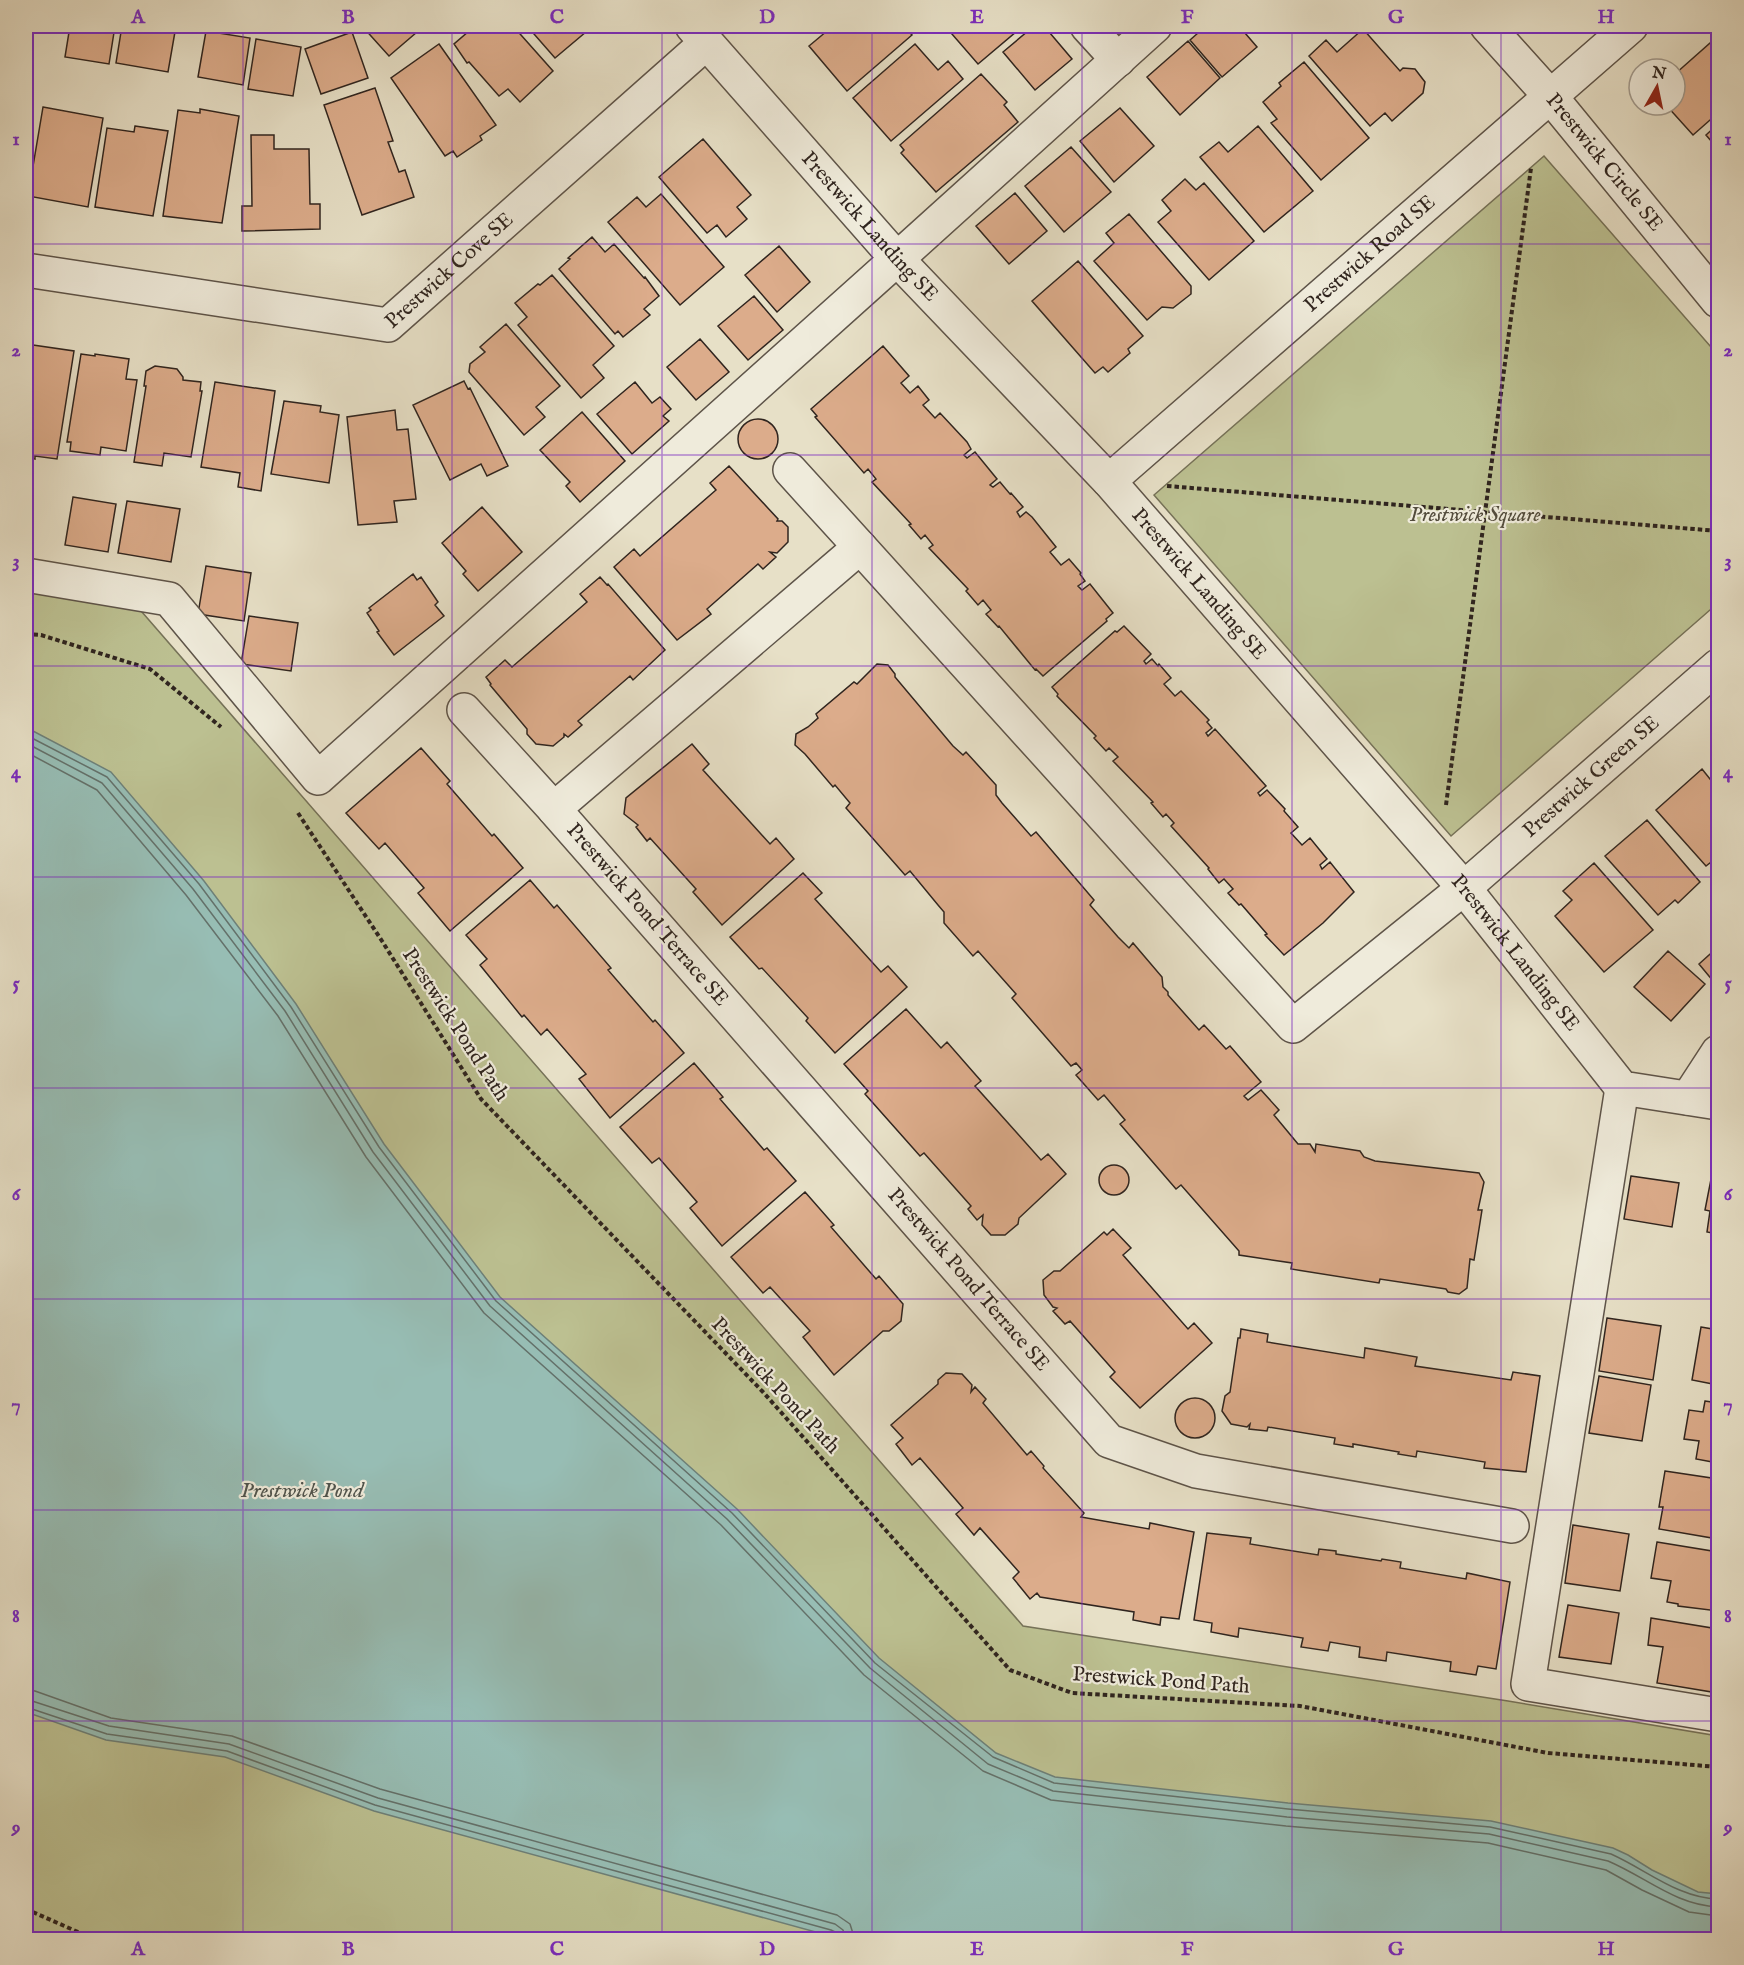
<svg xmlns="http://www.w3.org/2000/svg" width="1744" height="1965" font-family="'IM FELL English',serif">
  <style>
    .green { fill: #bcc091; stroke: #767258; stroke-width: 1.5 }
    .water { fill: #97bdb4; stroke: #6e8078; stroke-width: 1.5 }
    .lines { fill: none; stroke-linecap: round; stroke-linejoin: round }
    .shore { stroke: #64716a; stroke-width: 1.5 }
    .building { fill: #dcac8b; stroke: #30251f; stroke-width: 1.5 }
    .minor-casing { stroke: #5e5449; stroke-width: 36 }
    .path { stroke: #30251f; stroke-width: 4; stroke-dasharray: 4.5 3; stroke-linecap: butt }
    .minor { stroke: #efebdb; stroke-width: 33 }
    .grid { fill: none; stroke: #7b2cbf; stroke-width: 1.5; stroke-opacity: 0.55 }
    .labels { text-anchor: middle; dominant-baseline: central; stroke-width: 4.5; stroke-linejoin: round; paint-order: stroke }
    .street-label { font-size: 21px; fill: #30251f; stroke: #efebdb }
    .park-label { font-size: 21px; font-style: italic; fill: #534c3c; stroke: #efebdb }
    .water-label { font-size: 22px; font-style: italic; fill: #4f534c; stroke: #efebdb }
    .neatline { fill: none; stroke: #7b2cbf; stroke-width: 2 }
    .grid-label { font-size: 20px; text-anchor: middle; font-weight: bold; fill: #7b2cbf }
  </style>
  <rect width="100%" height="100%" fill="#e7e0c7"/>
  <filter id="stains"><feTurbulence type="fractalNoise" baseFrequency=".00333" numOctaves="4"/><feColorMatrix values="0 0 0 0 .2 0 0 0 0 .09 0 0 0 0 .02 0 0 0 .5 -.17"/></filter>
  <radialGradient id="worn" r=".72"><stop offset=".6" stop-color="#630" stop-opacity="0"/><stop offset="1" stop-color="#630" stop-opacity=".3"/></radialGradient>
  <path class="green" d="M1544 156 1718 355V603L1451 836 1154 495Z
    M26 586 135 604 1023 1626 1508 1701 1718 1736V1939H26Z"/>
  <path class="water" d="M26 729 33 731 111 772 204 881 296 1004 384 1144 500 1297 737 1509 879 1658 996 1753 1055 1777 1288 1803 1491 1821 1613 1848 1628 1855 1652 1870 1698 1892 1718 1894V1939H841L374 1811 225 1757 106 1740 26 1712Z"/>
  <g class="lines">
    <path class="shore" d="M26 735 107 777 199 884 291 1007 379 1147 496 1301 732 1513 875 1663 993 1757 1054 1783 1288 1809 1490 1827 1611 1854C1647 1870 1678 1898 1718 1899
      M26 743 102 783 193 889 285 1011 373 1152 490 1306 727 1519 870 1668 988 1764 1053 1791 1287 1817 1489 1834 1608 1861C1646 1877 1675 1905 1718 1907
      M26 752 97 790 186 895 278 1016 366 1157 484 1313 721 1525 864 1675 983 1771 1051 1800 1286 1826 1488 1843 1606 1870 1642 1890 1689 1912 1718 1916
      M26 1690 35 1691 111 1718 232 1736 380 1789 837 1915 850 1924 855 1940
      M26 1699 109 1726 229 1744 378 1798 835 1924 843 1930 846 1940
      M26 1707 107 1734 227 1751 375 1805 831 1930 837 1933 838 1940"/>
  </g>
  <path class="building" d="M70 26H115L109 64 65 57Z
    M122 26H176L168 72 116 63Z
    M362 26H424L389 56Z
    M463 26H513L553 71 520 102 508 89 499 96 469 62 467 63 454 44 469 31Z
    M527 26H593L555 58Z
    M833 26H904L912 35 847 91 809 46Z
    M945 26H1023L978 64Z
    M1034 26H1044L1072 59 1035 90 1003 52Z
    M1206 26H1239L1257 47 1222 77 1190 40Z
    M1363 29 1400 71 1403 68 1415 69 1425 82 1423 93 1392 121 1385 113 1370 126 1309 56 1326 40 1337 52Z
    M206 31 250 38 243 85 198 77Z
    M352 32 368 78 321 94 305 49Z
    M1718 36V113L1693 135 1666 105H1675V74Z
    M256 39 301 47 293 96 248 89Z
    M1188 41 1220 78 1180 115 1147 77Z
    M439 44 496 125 480 136 482 140 457 157 453 151 445 156 391 78Z
    M915 44 938 70 948 61 963 79 891 141 853 98Z
    M1304 62 1369 138 1321 180 1271 123 1277 119 1263 102 1281 86 1279 83Z
    M981 74 1007 102 1004 105 1018 122 936 192 901 153 904 150 900 145Z
    M375 88 393 141 388 142 399 172 405 170 414 197 362 215 324 105Z
    M43 107 103 118 88 207 28 196Z
    M1120 108 1154 146 1114 182 1080 141Z
    M200 109 239 116 222 223 163 216 178 110 200 113Z
    M26 113 33 115 26 162Z
    M1718 124V149L1706 135Z
    M135 126 168 131 153 216 95 207 107 128 134 132Z
    M1258 126 1313 191 1264 232 1200 157 1219 142 1228 152Z
    M251 135H274V149H309L310 204H320V229L242 231V206H252Z
    M703 139 751 195 737 207 747 219 726 237 717 225 707 233 659 177Z
    M1071 147 1111 192 1064 232 1025 186Z
    M1185 179 1196 190 1204 183 1254 241 1209 280 1158 222 1171 211 1162 200Z
    M1015 193 1047 231 1009 264 976 226Z
    M661 194 724 267 680 305 608 222 637 197 646 207Z
    M1129 214 1191 286V294L1173 308 1162 307 1147 320 1094 261 1114 243 1106 233Z
    M592 237 605 252 614 244 644 278 645 277 659 296 644 309 650 315 623 337 618 331 615 334 559 269 570 259 568 258Z
    M779 246 810 282 777 312 745 275Z
    M1078 261 1143 336 1128 349 1130 353 1108 372 1103 367 1095 373 1032 301Z
    M552 275 614 346 593 365 604 378 581 398 518 325 527 317 515 303 538 284 540 285Z
    M754 296 783 330 748 360 718 326Z
    M506 324 560 386 536 407 545 417 524 435 469 372 470 364 485 352 480 347Z
    M700 339 729 372 696 400 667 367Z
    M26 344 74 351 57 459 35 456V459L26 457Z
    M883 346 909 376 901 383 910 393 918 386 929 400 923 405 935 418 940 413 967 442 971 449 964 455 967 458 975 452 997 479 990 485 993 487 1000 482 1010 494 1011 493 1023 507 1017 512 1020 517 1026 512 1032 517 1056 547 1050 552 1061 565 1069 559 1081 573 1080 574 1085 581 1078 586 1082 590 1090 584 1113 613 1106 619 1107 621 1043 676 1036 669 1035 670 999 626 998 627 986 614 991 610 983 600 978 605 966 591 968 589 929 548 933 545 925 535 921 539 909 525 911 524 872 482 876 479 868 469 864 473 815 417 817 416 811 409Z
    M81 354 95 356V354L129 359 126 379 137 380 126 451 101 447 100 455 70 451 71 442H67Z
    M155 366 177 369 183 377V380L201 382 200 391H202L191 457 164 453 162 466 134 462 146 386H144L146 371Z
    M464 381 468 389 470 388 508 466 487 476 481 464 450 480 413 405Z
    M215 382 275 391 261 491 238 487 240 473 201 467Z
    M635 382 652 403 660 397 671 409 663 416 669 421 632 454 597 414Z
    M284 401 321 406 320 412 339 415 329 483 271 474Z
    M395 410 397 430 408 429 416 499 394 501 397 522 358 525 347 417Z
    M582 412 625 461 580 502 566 486 570 482 540 450Z
    M738 439a20 20 0 1 1 40 0a20 20 0 1 1-40 0Z
    M729 466 778 519 777 521H782L788 527V542L777 553 770 552 776 557 763 569 758 564 707 609 711 614 677 640 614 567 634 549 640 556 716 490 710 483Z
    M73 497 116 504 108 552 65 545Z
    M127 501 180 509 171 562 118 553Z
    M482 507 522 552 478 591 463 574 466 571 442 543Z
    M206 566 251 573 244 621 198 614Z
    M413 574 417 580 421 577 438 602 435 605 444 616 394 655 377 632 379 631 367 613 371 610 369 608Z
    M600 577 607 585 608 584 665 650 633 680 630 676 578 721 582 725 568 737 564 734V737L553 746 536 744 527 734V729L490 685 491 684 486 677 505 660 512 667 587 602 580 594Z
    M249 616 298 623 291 671 241 664Z
    M1124 626 1151 654 1144 661 1146 664 1152 659 1158 666 1159 664 1171 678 1164 684 1175 696 1181 691 1209 720 1207 722 1212 728 1206 733 1208 736 1215 729 1266 786 1258 793 1260 796 1267 790 1285 809 1284 811 1298 827 1291 833 1302 845 1310 838 1327 859 1320 865 1322 869 1330 862 1354 892 1323 923 1284 955 1265 935 1267 934 1241 904 1239 905 1228 893 1233 889 1224 879 1219 883 1208 869 1209 868 1171 826 1174 823 1166 814 1163 817 1151 803 1153 802 1113 761 1118 757 1109 748 1106 751 1094 738 1096 736 1057 696 1058 694 1052 687 1115 631 1117 632Z
    M877 664 888 665 895 674V677L953 746 963 755 966 752 996 785V795L1002 803 1031 836 1036 832 1094 900 1090 905 1118 937 1129 948 1133 943 1162 977 1163 987 1168 992V995L1199 1030 1204 1025 1226 1049 1230 1046 1261 1082 1244 1096 1248 1100 1261 1090 1279 1110 1274 1115 1298 1144H1310L1315 1152 1316 1144 1360 1151 1364 1157 1375 1161 1479 1173 1484 1182 1478 1210H1482L1474 1260 1470 1259 1467 1288 1459 1294 1448 1292 1446 1289 1380 1279 1379 1283 1291 1269 1292 1263 1239 1255V1251L1181 1185 1176 1189 1120 1124 1125 1120 1104 1095 1098 1100 1076 1075 1082 1070 1076 1063 1071 1066 1012 998 1016 994 978 951 973 956 944 923V912L938 905 910 871 905 875 846 808 850 803 835 785 833 787 805 754 795 745 796 734 808 727 818 718 816 714 854 682 857 684Z
    M692 744 709 764 703 770 770 844 776 838 794 859 722 925 693 892 696 889 650 838 647 841 636 827 638 825 624 814 626 798Z
    M421 748 450 781 447 784 492 836 494 834 523 868 450 931 418 893 424 888 385 843 379 849 346 813Z
    M1702 769 1718 789V863L1715 859 1706 866 1656 810Z
    M1647 820 1700 882 1678 903 1675 900 1658 915 1605 856Z
    M1594 863 1653 930 1604 972 1555 916 1572 900 1563 891Z
    M803 873 822 893 815 899 881 972 888 966 907 987 835 1053 806 1021 808 1018 762 968 759 969 730 937Z
    M530 880 554 908 557 905 611 968 608 970 653 1022 655 1020 684 1053 610 1118 579 1079 586 1074 547 1029 541 1035 524 1015 522 1017 480 965 487 959 466 935Z
    M1718 947V987L1699 964Z
    M1668 951 1705 984 1671 1021 1634 987Z
    M906 1009 941 1048 947 1042 981 1081 975 1086 1041 1160 1048 1154 1066 1174 1019 1218 1018 1224 1005 1235H991L982 1225 983 1215 977 1220 968 1209 971 1206 924 1153 920 1156 865 1094 868 1091 844 1064Z
    M694 1063 723 1097 720 1099 764 1150 767 1148 796 1181 722 1246 690 1208 697 1202 659 1158 652 1163 620 1127Z
    M1099 1180a15 15 0 1 1 30 0a15 15 0 1 1-30 0Z
    M1712 1174 1718 1175V1234L1707 1232 1710 1211 1705 1210Z
    M1631 1176 1679 1183 1672 1227 1624 1219Z
    M805 1192 834 1225 831 1227 876 1279 879 1276 903 1304 901 1321 889 1331H883L834 1375 803 1337 810 1331 770 1287 763 1293 731 1257Z
    M1113 1229 1131 1248 1123 1255 1188 1329 1194 1323 1212 1343 1140 1408 1110 1377 1115 1372 1070 1321 1065 1324 1053 1311 1057 1308 1053 1307 1044 1295 1043 1280 1054 1271H1060L1104 1232 1107 1235Z
    M1607 1318 1661 1326 1653 1380 1599 1371Z
    M1701 1327 1718 1330V1385L1692 1380Z
    M1241 1329 1268 1334 1267 1342 1364 1358 1365 1348 1417 1357 1415 1366 1511 1380 1513 1372 1540 1376 1526 1472 1484 1468 1485 1462 1417 1451 1416 1457 1398 1454 1399 1452 1353 1444V1447L1334 1444 1335 1438 1268 1427 1267 1431 1249 1429 1250 1424 1247 1427 1231 1424 1222 1411 1225 1396 1230 1392 1238 1338H1240Z
    M946 1373 962 1374 972 1385 971 1392 975 1387 986 1399 983 1403 1027 1455 1031 1451 1044 1466 1043 1468 1084 1513 1081 1517 1149 1529 1150 1523 1194 1532 1179 1619 1161 1617 1160 1625 1133 1620 1134 1612 1040 1597 1037 1593 1030 1599 1013 1578 1019 1572 980 1528 974 1535 956 1514 963 1508 920 1458 912 1465 896 1444 903 1438 891 1425 938 1384V1380Z
    M1599 1376 1651 1385 1642 1441 1589 1433Z
    M1175 1418a20 20 0 1 1 40 0a20 20 0 1 1-40 0Z
    M1705 1401 1718 1403V1463L1696 1459 1699 1441 1684 1439 1689 1410 1703 1412Z
    M1665 1471 1718 1479V1539L1659 1529 1663 1507H1659Z
    M1573 1525 1629 1534 1620 1591 1565 1583Z
    M1207 1533 1251 1538 1250 1544 1318 1555 1319 1549 1336 1551V1554L1381 1561 1382 1559 1401 1562 1400 1568 1466 1579 1467 1573 1510 1582 1496 1669 1478 1666 1476 1675 1450 1671 1451 1662 1387 1652 1386 1661 1359 1657 1360 1647 1330 1642 1328 1651 1301 1647 1303 1638 1239 1628 1238 1637 1211 1632 1212 1623 1194 1620Z
    M1657 1542 1718 1552V1611L1678 1606V1604L1667 1602 1671 1581 1651 1578Z
    M1568 1605 1619 1613 1611 1664 1559 1657Z
    M1651 1618 1718 1629V1693L1657 1683 1663 1647 1648 1645Z"/>
  <g class="lines">
    <defs>
      <g id="minor">
        <path id="s1" d="M692 26 897 259 1109 481 1464 888 1622 1088 1718 1103"/>
        <path d="M1087 26 1118 60"/>
        <path id="s2" d="M1487 26 1550 96 1718 301"/>
        <path id="s3" d="M26 270 388 325 706 43"/>
        <path d="M790 470 860 547"/>
        <path id="s4" d="M1109 481 1631 26"/>
        <path d="M26 575 169 599 318 778 897 259 1155 26"/>
        <path d="M464 710 554 809"/>
        <path d="M1622 1088 1528 1684 1718 1715"/>
        <path d="M1688 1098 1718 1052"/>
        <path id="s5" d="M1512 1526 1196 1471 1109 1441 554 809 860 547 1293 1026 1464 888 1718 666"/>
      </g>
    </defs>
    <use href="#minor" class="minor-casing"/>
    <path class="path" d="M1167 486 1718 531
      M26 634 41 635 150 669 221 727
      M1446 805 1531 168
      M298 813 382 941 481 1099 763 1392 1010 1670 1072 1693 1300 1706 1548 1753 1718 1767
      M26 1909 96 1940"/>
    <use href="#minor" class="minor"/>
  </g>
  <path class="grid" d="M243 26V1940M452 26V1940M662 26V1940M872 26V1940M1082 26V1940M1292 26V1940M1501 26V1940M26 244H1718M26 455H1718M26 666H1718M26 877H1718M26 1088H1718M26 1299H1718M26 1510H1718M26 1721H1718"/>
  <g class="labels">
    <g class="street-label">
      <text stroke="none"><textPath href="#s2" startOffset="180">Prestwick Circle SE</textPath></text>
      <text stroke="none"><textPath href="#s1" startOffset="268">Prestwick Landing SE</textPath></text>
      <text stroke="none"><textPath href="#s4" startOffset="346">Prestwick Road SE</textPath></text>
      <text stroke="none"><textPath href="#s3" startOffset="448">Prestwick Cove SE</textPath></text>
      <text stroke="none"><textPath href="#s1" startOffset="754">Prestwick Landing SE</textPath></text>
      <text stroke="none"><textPath href="#s5" startOffset="2691">Prestwick Green SE</textPath></text>
      <text transform="translate(647 915) rotate(49)">Prestwick Pond Terrace SE</text>
      <text stroke="none"><textPath href="#s1" startOffset="1240">Prestwick Landing SE</textPath></text>
      <text transform="translate(455 1025) rotate(57)">Prestwick Pond Path</text>
      <text transform="translate(968 1280) rotate(49)">Prestwick Pond Terrace SE</text>
      <text transform="translate(775 1386) rotate(47)">Prestwick Pond Path</text>
      <text transform="translate(1161 1681) rotate(4)">Prestwick Pond Path</text>
    </g>
    <g class="park-label">
      <text x="1475" y="515">Prestwick Square</text>
    </g>
    <g class="water-label">
      <text x="302" y="1491">Prestwick Pond</text>
    </g>
  </g>
  <rect width="1744" height="1965" fill="none" stroke="#e7e0c7" stroke-width="66"/>
  <g transform="translate(1657 87) rotate(9)"><circle r="28" fill="#efebdb" stroke="#a39c90" stroke-width="1.5"/>
  <path d="M0-4.5L10 22L0 15L-10 22Z" fill="#8f2418"/>
  <text y="-9" font-size="16" font-weight="bold" text-anchor="middle" fill="#30251f">N</text>
  </g>
  <rect x="33" y="33" width="1678" height="1899" class="neatline"/>
  <g class="grid-label">
    <text x="138" y="23">A</text>
    <text x="348" y="23">B</text>
    <text x="557" y="23">C</text>
    <text x="767" y="23">D</text>
    <text x="977" y="23">E</text>
    <text x="1187" y="23">F</text>
    <text x="1396" y="23">G</text>
    <text x="1606" y="23">H</text>
    <text x="16" y="145">1</text>
    <text x="1728" y="145">1</text>
    <text x="16" y="356">2</text>
    <text x="1728" y="356">2</text>
    <text x="16" y="567">3</text>
    <text x="1728" y="567">3</text>
    <text x="16" y="778">4</text>
    <text x="1728" y="778">4</text>
    <text x="16" y="989">5</text>
    <text x="1728" y="989">5</text>
    <text x="16" y="1200">6</text>
    <text x="1728" y="1200">6</text>
    <text x="16" y="1411">7</text>
    <text x="1728" y="1411">7</text>
    <text x="16" y="1622">8</text>
    <text x="1728" y="1622">8</text>
    <text x="16" y="1833">9</text>
    <text x="1728" y="1833">9</text>
    <text x="138" y="1955">A</text>
    <text x="348" y="1955">B</text>
    <text x="557" y="1955">C</text>
    <text x="767" y="1955">D</text>
    <text x="977" y="1955">E</text>
    <text x="1187" y="1955">F</text>
    <text x="1396" y="1955">G</text>
    <text x="1606" y="1955">H</text>
  </g>
  <rect width="100%" height="100%" filter="url(#stains)"/>
  <rect width="100%" height="100%" fill="url(#worn)"/>
</svg>
